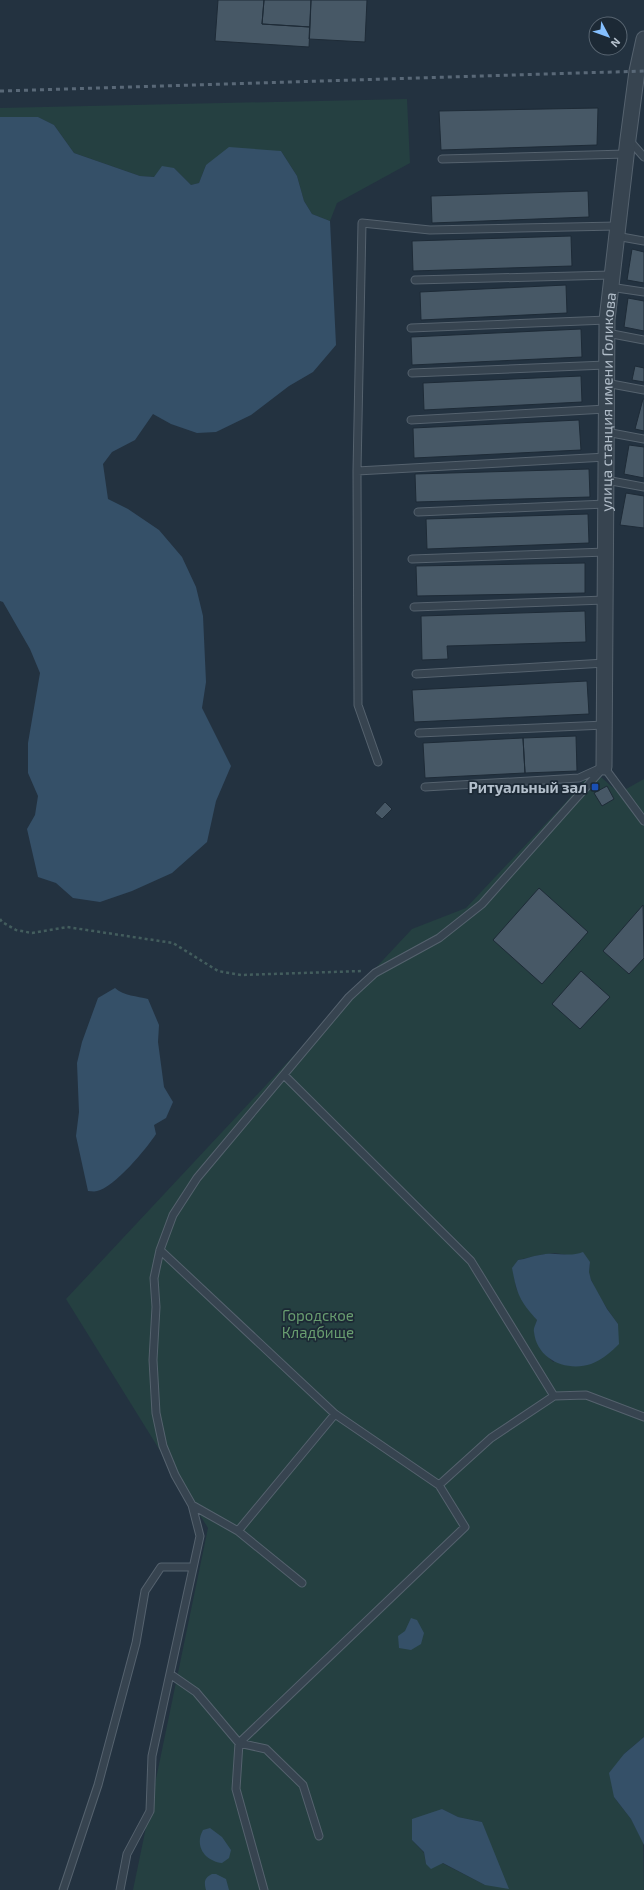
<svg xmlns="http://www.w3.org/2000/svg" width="644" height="1890" font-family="'Exo 2',sans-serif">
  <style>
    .green { fill: #254041; fill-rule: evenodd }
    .water { fill: #355068 }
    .building { fill: #475866; stroke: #1e2b37 }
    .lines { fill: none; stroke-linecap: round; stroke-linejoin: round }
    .service-casing { stroke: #55626e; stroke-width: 9 }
    .minor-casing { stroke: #55626e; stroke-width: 17 }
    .path { stroke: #435d5d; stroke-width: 2.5; stroke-dasharray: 3 3; stroke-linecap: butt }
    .service { stroke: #374450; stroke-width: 7 }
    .minor { stroke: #374450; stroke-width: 15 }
    .rail { stroke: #596877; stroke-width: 3; stroke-dasharray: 4 4; stroke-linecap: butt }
    .transit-dot { fill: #1a4fb4; stroke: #1c2935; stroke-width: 1.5 }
    .labels { text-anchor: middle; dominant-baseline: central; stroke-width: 3.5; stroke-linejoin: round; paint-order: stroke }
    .street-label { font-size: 15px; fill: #b3bfcb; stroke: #1c2935 }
    .poi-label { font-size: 15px; font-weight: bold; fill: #b3bfcb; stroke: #1c2935; text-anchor: end }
    .park-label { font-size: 15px; fill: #699d70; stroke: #1c2935 }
  </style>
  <rect width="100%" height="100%" fill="#233240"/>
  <path class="green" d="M407 99 410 163 337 203 330 221 312 214 304 201 297 176 281 151H261L206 165 199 183 191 185 174 168 154 177 140 176 74 153 54 125 38 117H0V108Z
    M593 770 619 793 644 779V1737L624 1754 614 1797 631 1819 643 1842 644 1890H133L208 1528 66 1299 412 929 466 908 566 802ZM555 1253 573 1256 590 1262C590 1265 589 1269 589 1272 589 1282 611 1315 618 1324L553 1362C540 1348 531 1340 537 1320L516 1288 513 1268 518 1260 540 1255ZM442 1809 458 1817 482 1822 485 1885 442 1863 426 1864 424 1853 412 1840Z"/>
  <path class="water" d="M0 117H38L54 125 74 153 140 176 154 177 162 166 174 168 191 185 199 183 206 165 229 147 281 151 297 176 304 201 312 214 330 221 336 345 313 372 289 386 251 415 216 432 197 433 171 424 153 414 135 440 112 452 103 464 108 499 128 509 159 530 182 557 196 587 203 616 206 682 202 708 231 766 216 801 207 842 172 873 132 891 100 902 73 898 56 883 38 877 27 829 35 815 38 796 28 773V743L40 673 30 649 3 602 0 601Z
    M115 988C124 996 137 996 148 999L159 1025 158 1042 164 1087 173 1102 166 1118 154 1125 156 1134C147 1148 114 1188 97 1191 94 1192 91 1191 88 1191L76 1136 79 1112 77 1063 82 1042 98 998Z
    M583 1252 590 1262 589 1272 591 1280 607 1309 618 1324 619 1344C611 1352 602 1360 591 1364 567 1372 537 1360 534 1332 533 1328 536 1324 537 1320 519 1300 517 1294 512 1268L518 1260C526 1259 532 1256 540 1255 555 1251 568 1258 583 1252Z
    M411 1618 417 1620 424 1633 421 1644 411 1650 399 1648 398 1636 405 1631Z
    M644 1737V1845L631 1819 614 1797 609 1773 624 1754Z
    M442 1809 458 1817 482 1822 509 1889 485 1885 443 1863 431 1869 426 1864 424 1852 412 1840V1819Z
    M210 1828 222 1837 231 1850 229 1858 222 1863C205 1861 194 1846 203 1830Z
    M212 1874H216L226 1879 229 1890H206C204 1882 204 1878 212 1874Z"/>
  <path class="building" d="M218 0H264L262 24 310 27 309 47 215 41Z
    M264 0H311L310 27 262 24Z
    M311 0H367L365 42 309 39Z
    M598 108 597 145 441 150 439 111Z
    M588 191 589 217 432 223 431 196Z
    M571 236 572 266 413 271 412 241Z
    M632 249 644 252V283L627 280Z
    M566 285 567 313 421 320 420 292Z
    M628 298 644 301V331L624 327Z
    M581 329 582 357 412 365 411 337Z
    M635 366 644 368V382L632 380Z
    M581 376 582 402 424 410 423 383Z
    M643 399H644V431L635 429Z
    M579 420 581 450 414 458 413 428Z
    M629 445 644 447V478L624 474Z
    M589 469 590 497 416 502 415 474Z
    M626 493 644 496V528L620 525Z
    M588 514 589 543 427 549 426 519Z
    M585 563V593L417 596 416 566Z
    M585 611 586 642 447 646 448 659 422 660 421 616Z
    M587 681 589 714 414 722 412 690Z
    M576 736 577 771 525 773 523 738Z
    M523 738 525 773 425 778 423 743Z
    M607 786 614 799 602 806 594 793Z
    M385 802 392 809 382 819 375 813Z
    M539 888 588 932 542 984 493 940Z
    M643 905 644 958 629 974 603 951Z
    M581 971 610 997 580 1029 552 1004Z"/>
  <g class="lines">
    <defs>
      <path id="service" d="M629 140 644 157
        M442 159 626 154
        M616 236 644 241
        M415 280 611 275
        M610 287 644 292
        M411 328 607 320
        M607 333 644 340
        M412 373 606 365
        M606 383 644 390
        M411 420 606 409
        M606 432 644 439
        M357 471 606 457
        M606 480 644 487
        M418 512 606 504
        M412 559 606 552
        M414 607 605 600
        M416 674 605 663
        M419 733 605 725
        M378 762 358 705 357 471 362 223 430 230 617 226
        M604 767 644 821
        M425 787 579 778 601 768
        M284 1075 471 1261 554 1396 491 1438 439 1485
        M160 1250 335 1414 439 1485 465 1527 239 1743 196 1692 170 1674
        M554 1396 586 1395 644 1417
        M192 1505 238 1531 302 1583
        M238 1531 335 1414
        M63 1890 98 1785 136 1643 145 1591 161 1567H193
        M120 1890 127 1854 150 1811 152 1756 200 1536 192 1505 175 1475 163 1446 156 1413 153 1360 156 1307 154 1278 160 1250 173 1215 197 1178 349 997 375 973 439 938 482 904 604 767
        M264 1890 236 1789 239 1743 266 1749 303 1785 319 1836"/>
      <g id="minor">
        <path id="s1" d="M604 767 607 320 628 139 637 71 644 39"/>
      </g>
    </defs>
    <use href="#service" class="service-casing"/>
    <use href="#minor" class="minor-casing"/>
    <path class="path" d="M0 919 2 922 16 930 32 933 67 927 173 943 218 971 241 975 363 971"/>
    <use href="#service" class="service"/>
    <use href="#minor" class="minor"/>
    <path class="rail" d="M0 91 644 71"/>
  </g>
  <rect class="transit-dot" x="591" y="783" width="8" height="8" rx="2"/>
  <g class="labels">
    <g class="street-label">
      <text stroke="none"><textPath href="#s1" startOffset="365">улица станция имени Голикова</textPath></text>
    </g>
    <g class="poi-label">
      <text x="587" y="787">Ритуальный зал</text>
    </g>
    <g class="park-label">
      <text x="318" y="1315">Городское<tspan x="318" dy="17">Кладбище</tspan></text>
    </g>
  </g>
  <g transform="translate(608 36) rotate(131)"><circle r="19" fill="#1c2935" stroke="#586571"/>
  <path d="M0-3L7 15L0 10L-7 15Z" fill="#85bffe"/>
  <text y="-6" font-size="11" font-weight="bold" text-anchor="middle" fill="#b3bfcb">N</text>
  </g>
</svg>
